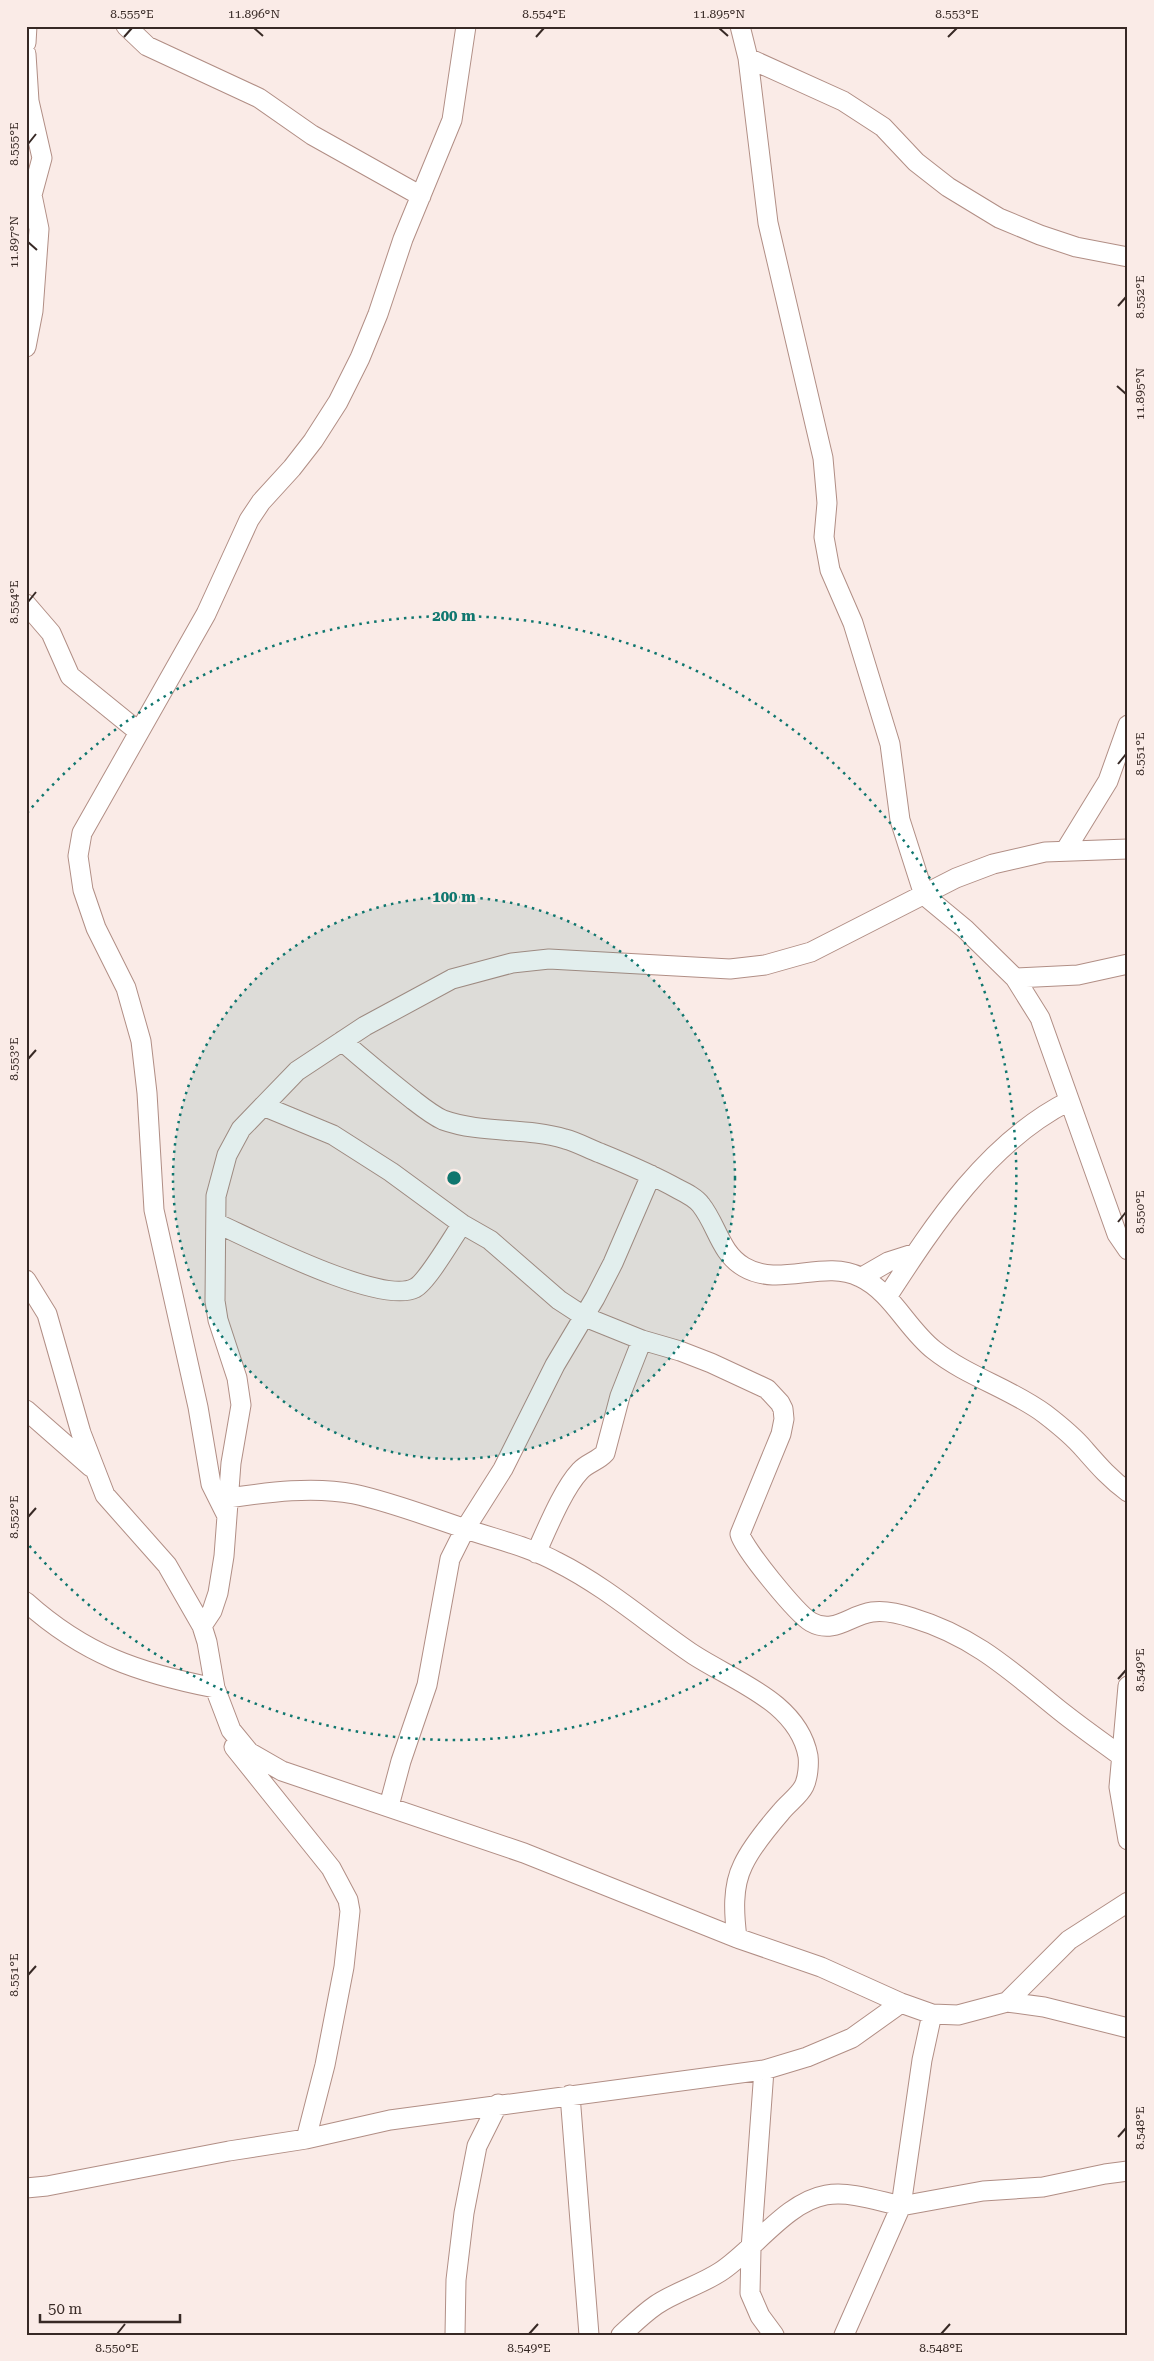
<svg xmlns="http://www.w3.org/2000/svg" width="1154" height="2361" font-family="'Roboto Serif',serif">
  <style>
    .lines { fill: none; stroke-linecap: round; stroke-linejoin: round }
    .minor-casing { stroke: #b18e85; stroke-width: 21 }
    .minor { stroke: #fff; stroke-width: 19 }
    .ticks { fill: none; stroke: #372925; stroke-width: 2 }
    .ring { fill: none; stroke: #0f766e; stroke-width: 2.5; stroke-dasharray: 2.5 5 }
    .centre { fill: #0f766e; stroke: #faebe7; stroke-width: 2.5 }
    .ring-label { font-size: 15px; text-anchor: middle; font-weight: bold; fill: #0f766e; stroke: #faebe7; stroke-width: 4.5; stroke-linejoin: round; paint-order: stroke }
    .neatline { fill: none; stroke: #372925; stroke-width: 2 }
    .ticks-label { font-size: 12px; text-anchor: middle; fill: #372925 }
  </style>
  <rect width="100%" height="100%" fill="#faebe7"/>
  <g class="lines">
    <defs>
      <path id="minor" d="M126 26 147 46 259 98 312 135 421 196
        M740 26 748 58 768 223 823 458 827 503 824 537 830 570 853 623 890 744 900 820 924 895 965 929 1015 978 1040 1018 1117 1234 1128 1250
        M26 43 27 26
        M26 54 29 101 42 158 32 195 39 229 33 311 26 347
        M748 58 843 101 883 127 916 162 948 187 999 218 1040 235 1076 247 1128 257
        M26 604 51 633 70 676 139 732
        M1065 851 1108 781 1128 725
        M1015 978 1078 975 1128 964
        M342 1041C365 1061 388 1080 412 1099 421 1106 432 1115 443 1120 482 1134 526 1127 565 1139 577 1142 589 1149 600 1153 627 1164 653 1175 678 1189 686 1193 696 1198 701 1205 717 1225 720 1253 744 1267 779 1288 824 1259 860 1277 892 1292 907 1329 934 1350 968 1377 1010 1388 1045 1414 1058 1424 1073 1436 1084 1449 1098 1465 1110 1479 1128 1492
        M263 1106 333 1135 391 1172 462 1224 490 1240 559 1300 585 1317 642 1340 680 1351 711 1363 767 1389 780 1403 783 1409 784 1419 781 1434 740 1534C743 1548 797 1614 811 1622 834 1635 850 1615 872 1612 885 1610 901 1614 913 1618 976 1637 1013 1673 1063 1713 1082 1728 1102 1742 1121 1756
        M216 1223C252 1239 381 1306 415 1288 427 1282 453 1237 462 1224
        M862 1277 888 1262 916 1253
        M26 1280 47 1314 81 1433 105 1495 167 1565 202 1626 207 1642 215 1688 231 1730 249 1752 282 1771 524 1853 737 1938 821 1967 901 2003 932 2014 958 2015 1007 2002 1044 2007 1128 2028
        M887 1297C935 1223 988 1142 1069 1101
        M26 1410 91 1467
        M228 1498C270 1492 313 1486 354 1494 391 1502 427 1516 463 1528 494 1539 528 1546 557 1562 607 1587 648 1624 694 1655 734 1681 798 1702 808 1756 809 1764 808 1778 804 1786 799 1796 788 1803 781 1812 768 1827 752 1846 743 1865 732 1887 734 1914 737 1938
        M227 1516 211 1484 198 1407 154 1210 147 1093 141 1041 126 988 96 928 83 890 78 856 82 833 206 614 249 520 261 502 292 468 313 441 338 402 360 358 378 314 403 239 452 120 466 26
        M536 1553C547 1529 563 1489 580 1471 587 1463 598 1461 605 1453L620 1396 642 1340
        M26 1602C85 1655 139 1673 215 1688
        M202 1626 212 1611 218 1593 224 1556 231 1463 241 1405 237 1378 218 1320 215 1301 216 1196 227 1155 241 1129 297 1071 365 1026 452 979 512 963 549 959 730 969 765 965 811 952 956 878 993 864 1045 852 1128 849
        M1128 1686 1119 1787 1128 1840
        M234 1747 331 1868 348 1900 350 1911 344 1967 325 2065 306 2139
        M389 1806 401 1761 427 1685 450 1559 465 1529 503 1469 555 1365 595 1298 613 1263 651 1175
        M1007 2002 1069 1940 1128 1902
        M764 2070 751 2249 750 2293 760 2316 774 2335
        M570 2095 589 2335
        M26 2188 47 2186 229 2151 306 2139 390 2120 764 2070 807 2057 852 2038 901 2003
        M455 2335 456 2280 464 2213 477 2146 498 2104
        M621 2335C632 2325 643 2314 656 2305 675 2292 700 2285 720 2272 754 2250 786 2202 826 2195 851 2191 878 2201 901 2206L922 2060 932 2014
        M844 2335 901 2206 983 2191 1043 2187 1105 2174 1128 2171"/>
    </defs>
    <use href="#minor" class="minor-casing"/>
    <use href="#minor" class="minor"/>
  </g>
  <path class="ticks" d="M254 28 263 36M719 28 728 36M124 37 132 28M536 37 544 28M948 37 957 28M28 144 36 134M28 242 37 250M1118 306 1126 297M1117 386 1126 394M28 602 36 592M1118 764 1126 754M28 1059 36 1050M1118 1222 1126 1212M28 1517 36 1508M1118 1679 1126 1670M28 1975 36 1966M1118 2137 1126 2128M117 2334 125 2324M529 2334 538 2324M941 2334 950 2324"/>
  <circle cx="454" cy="1178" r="281" fill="#0f766e" fill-opacity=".12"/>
  <g class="ring">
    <circle cx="454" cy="1178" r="281"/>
    <path d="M27 813A562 562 0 1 1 27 1543"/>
  </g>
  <circle cx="454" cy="1178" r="8" class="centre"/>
  <g class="ring-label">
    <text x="454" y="621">200 m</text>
    <text x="454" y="902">100 m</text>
  </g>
  <rect width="1154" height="2361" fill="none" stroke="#faebe7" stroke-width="55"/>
  <path d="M40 2314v8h140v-8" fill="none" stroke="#372925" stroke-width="2.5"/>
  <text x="48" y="2314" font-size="15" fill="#372925" stroke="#faebe7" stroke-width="4" paint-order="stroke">50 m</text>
  <rect x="28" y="28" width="1098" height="2306" class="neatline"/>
  <g class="ticks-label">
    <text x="132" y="18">8.555°E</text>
    <text x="254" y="18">11.896°N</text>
    <text x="544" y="18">8.554°E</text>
    <text x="719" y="18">11.895°N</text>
    <text x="957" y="18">8.553°E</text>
    <text transform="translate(14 144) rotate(-90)" y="4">8.555°E</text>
    <text transform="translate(14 242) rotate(-90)" y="4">11.897°N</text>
    <text transform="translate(1140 297) rotate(-90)" y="4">8.552°E</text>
    <text transform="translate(1140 394) rotate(-90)" y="4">11.895°N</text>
    <text transform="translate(14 602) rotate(-90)" y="4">8.554°E</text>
    <text transform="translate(1140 754) rotate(-90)" y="4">8.551°E</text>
    <text transform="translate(14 1059) rotate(-90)" y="4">8.553°E</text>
    <text transform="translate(1140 1212) rotate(-90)" y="4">8.550°E</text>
    <text transform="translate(14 1517) rotate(-90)" y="4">8.552°E</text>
    <text transform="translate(1140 1670) rotate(-90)" y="4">8.549°E</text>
    <text transform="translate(14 1975) rotate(-90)" y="4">8.551°E</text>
    <text transform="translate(1140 2128) rotate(-90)" y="4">8.548°E</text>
    <text x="117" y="2352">8.550°E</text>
    <text x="529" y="2352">8.549°E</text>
    <text x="941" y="2352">8.548°E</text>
  </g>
</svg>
